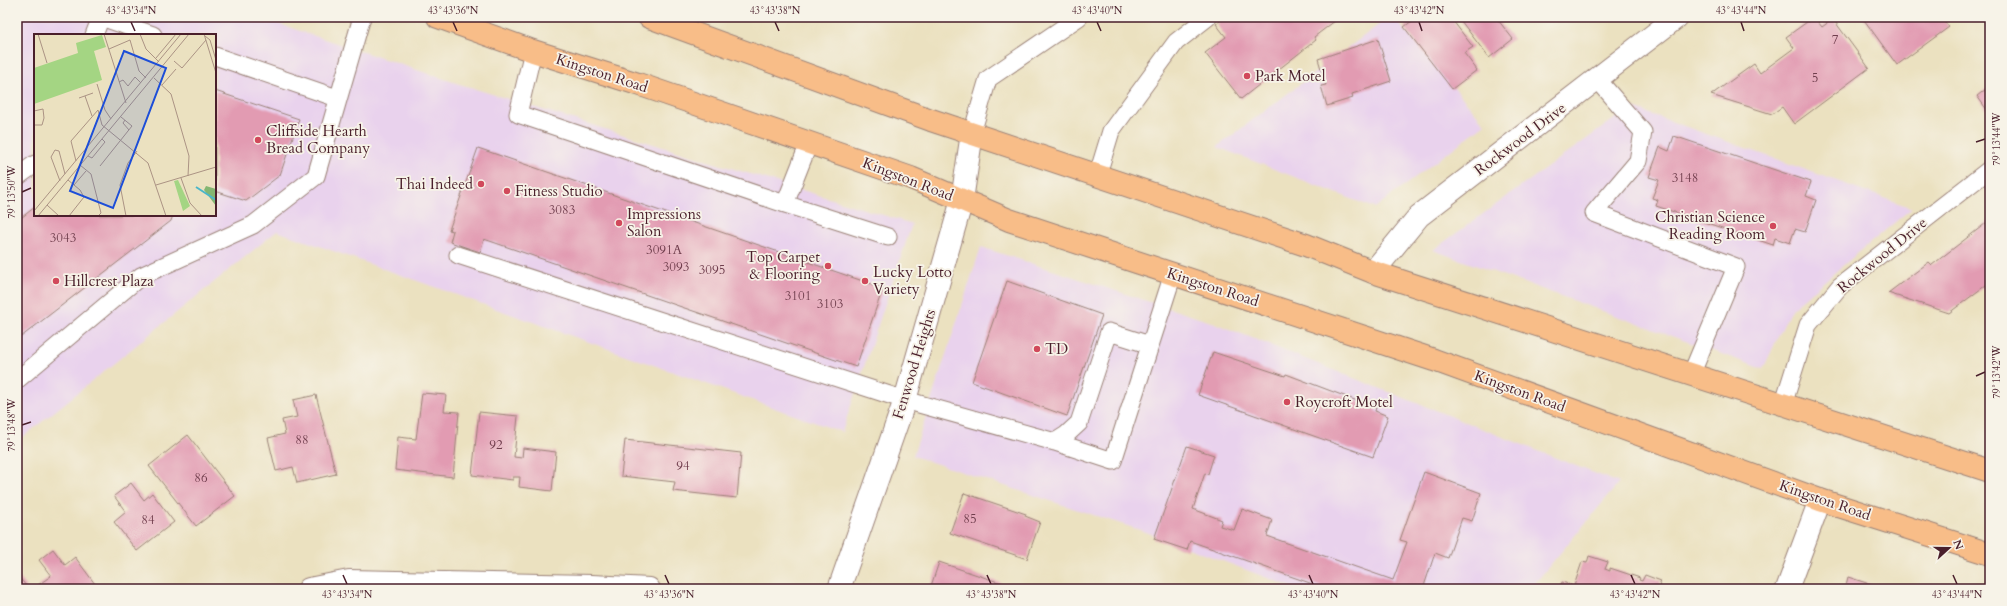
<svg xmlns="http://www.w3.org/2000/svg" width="2007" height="606" font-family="Cardo,serif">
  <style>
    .built { fill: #e9d2ed; fill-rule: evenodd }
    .building { fill: #e29bb2 }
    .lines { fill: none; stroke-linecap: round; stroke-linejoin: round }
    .lane-casing { stroke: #9a8076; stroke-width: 19 }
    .street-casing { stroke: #9a8076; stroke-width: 24 }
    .primary-casing { stroke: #9a8076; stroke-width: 24 }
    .lane { stroke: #fff; stroke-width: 17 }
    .street { stroke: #fff; stroke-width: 22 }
    .primary { stroke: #f8bd88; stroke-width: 22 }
    .ticks { fill: none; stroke: #4a1f2b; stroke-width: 1.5 }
    .poi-dot { fill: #d1495b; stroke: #f7f3e8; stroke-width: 1.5 }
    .labels { text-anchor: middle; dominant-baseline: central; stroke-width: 3.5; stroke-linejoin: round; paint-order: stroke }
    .number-label { font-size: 13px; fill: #703e4d }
    .street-label { font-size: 15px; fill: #4a1f2b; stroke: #f7f3e8 }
    .poi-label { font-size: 15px; fill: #4a1f2b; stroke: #f7f3e8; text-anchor: start }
    .inset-river { fill: none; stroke: #4bb6c8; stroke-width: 2 }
    .inset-road { fill: none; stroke: #ab9384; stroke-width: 1 }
    .view { fill: #1d4ed8; fill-opacity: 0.15; stroke: #1d4ed8; stroke-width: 2 }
    .inset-edge { fill: none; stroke: #4a1f2b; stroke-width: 2 }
    .neatline { fill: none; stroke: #4a1f2b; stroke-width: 1.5 }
    .ticks-label { font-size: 10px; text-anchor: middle; fill: #4a1f2b }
  </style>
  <rect width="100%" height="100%" fill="#f7f3e8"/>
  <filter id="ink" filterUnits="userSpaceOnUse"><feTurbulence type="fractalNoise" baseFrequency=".025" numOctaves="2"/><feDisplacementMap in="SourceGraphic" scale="8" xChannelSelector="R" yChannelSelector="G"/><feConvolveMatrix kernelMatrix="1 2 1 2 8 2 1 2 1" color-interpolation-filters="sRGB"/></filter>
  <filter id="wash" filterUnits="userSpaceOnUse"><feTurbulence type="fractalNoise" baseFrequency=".012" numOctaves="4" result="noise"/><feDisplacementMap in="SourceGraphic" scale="16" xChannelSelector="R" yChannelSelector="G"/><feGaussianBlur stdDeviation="0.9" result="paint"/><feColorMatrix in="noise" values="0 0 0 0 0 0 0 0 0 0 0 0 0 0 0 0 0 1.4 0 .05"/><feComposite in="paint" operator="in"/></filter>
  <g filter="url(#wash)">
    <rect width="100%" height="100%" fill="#ebe1c0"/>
    <path class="built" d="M17 17H258L456 83 912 224 842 432 277 231 17 442ZM35 35H215V215H35Z
      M1389 17H1393L1485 124 1375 208 1217 147Z
      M1631 107 1912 208 1791 309 1763 369 1433 250Z
      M981 247 1214 323 1619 483 1530 589H1297L1146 532 913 456Z"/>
    <g id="blocks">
      <path class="building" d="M1225 17 1251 18 1340 17 1314 37 1316 40 1241 99 1205 53 1226 37 1216 24Z
        M1417 17H1450L1473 47 1464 53 1477 70 1452 89 1404 27Z
        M1458 17H1503L1498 20 1513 39 1489 58Z
        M1523 17H1534L1527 22Z
        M1814 17 1822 27 1833 19 1869 68 1794 124 1782 107 1772 114 1711 95 1754 64 1760 73 1794 48 1786 37Z
        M1862 17H1941L1949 27 1897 65Z
        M1378 39 1391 81 1352 94 1353 98 1327 106 1321 86 1326 85 1318 59Z
        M1990 86V114L1977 96Z
        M215 91 299 119 280 175 246 201 215 191Z
        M1674 136 1811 182 1806 196 1816 200 1805 232 1795 229 1790 243 1775 238 1773 245 1656 206 1658 200 1652 198 1659 180 1649 177 1660 147 1669 151Z
        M478 148 883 288 856 367 484 239 480 252 450 242 453 231 449 230Z
        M35 207V215H173L171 221 17 340V221Z
        M1990 220V282L1949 313 1888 293 1929 262 1932 265Z
        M1007 281 1102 315 1067 416 972 382Z
        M1213 352 1285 376 1286 374 1376 408 1375 411 1388 416 1373 457 1198 395Z
        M422 393 446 395 444 411 459 412 453 477 395 470 398 437 416 439Z
        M316 395 336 474 297 483 293 467 276 471 268 438 285 434 282 420 297 417 293 400Z
        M479 412 518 416 514 457 522 458 523 448 556 452 552 491 519 487 520 477H513V480L472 475Z
        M188 435 235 496 196 526 149 466Z
        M625 440 741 453 737 498 673 491 675 482 621 476Z
        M1187 446 1214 455 1208 474 1205 473 1193 509 1222 520 1220 526 1234 530 1242 509 1272 520 1267 536 1393 580 1407 542 1400 540 1424 472 1481 493 1472 521 1462 518 1448 558 1435 553 1423 589H1327L1190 541 1187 550 1154 539Z
        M131 483 144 500 152 493 174 522 137 551 114 522 126 512 114 496Z
        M964 493 1026 514 1025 516 1040 522 1027 559 950 533Z
        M53 549 65 565 75 557 98 588 41 589 38 585 51 576 39 560Z
        M1589 556 1608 562 1605 569 1610 571V568L1640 578 1639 580 1642 581 1645 575 1661 581 1659 587 1664 589H1559L1562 582 1574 586 1582 562 1587 563Z
        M939 562 1001 583 999 589H930Z
        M17 575 27 587 24 589H17Z
        M1848 577 1885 589H1845Z"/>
    </g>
  </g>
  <g filter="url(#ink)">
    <use href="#blocks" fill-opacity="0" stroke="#9a8076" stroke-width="1"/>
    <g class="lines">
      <defs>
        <path id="lane" d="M101 17 153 35
          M94 35 101 17
          M533 51 518 114 785 204 809 143
          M215 56 337 98
          M1598 80 1643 132 1638 161 1594 213 1736 267 1691 375
          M972 133 988 79 1079 17
          M17 177 35 164
          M1097 177 1111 131 1176 42 1208 17
          M785 204 888 237
          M458 255 905 400 1055 442 1113 461 1173 274
          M17 380 141 276 253 225 316 176 362 17
          M1783 405 1808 325 1840 286 1990 169
          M1055 442 1066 435 1079 423 1109 332 1150 345"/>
        <path id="street" d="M1373 272 1419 216 1677 17
          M309 589 349 581 592 586 649 589
          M839 589 905 400 962 200 972 133
          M1787 589 1820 500"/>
        <path id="primary" d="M438 17 533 51 638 84 911 178 1009 220 1434 360 1820 500 1990 554
          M649 17 931 120 1306 245 1373 272 1990 471"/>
      </defs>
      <use href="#lane" class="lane-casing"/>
      <use href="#street" class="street-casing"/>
      <use href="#primary" class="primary-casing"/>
      <use href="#lane" class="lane"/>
      <use href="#street" class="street"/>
      <use href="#primary" class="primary"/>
    </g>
  </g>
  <path class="ticks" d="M131 22 135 31M453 22 457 31M775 22 779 31M1097 22 1101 31M1419 22 1422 31M1741 22 1744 31M1976 142 1985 139M22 192 31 188M1976 376 1985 372M22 425 31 422M343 575 347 584M665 575 669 584M987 575 991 584M1309 575 1313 584M1631 575 1635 584M1953 575 1957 584"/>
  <g class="poi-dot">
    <circle cx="1247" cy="76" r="4"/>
    <circle cx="258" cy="140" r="4"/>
    <circle cx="481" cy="184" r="4"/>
    <circle cx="507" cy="191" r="4"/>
    <circle cx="619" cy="223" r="4"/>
    <circle cx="1773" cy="226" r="4"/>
    <circle cx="828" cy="266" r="4"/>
    <circle cx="56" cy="281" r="4"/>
    <circle cx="865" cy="281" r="4"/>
    <circle cx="1037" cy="349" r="4"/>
    <circle cx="1287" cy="402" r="4"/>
  </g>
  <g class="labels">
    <g class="number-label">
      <text x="1835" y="40">7</text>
      <text x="1815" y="78">5</text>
      <text x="1685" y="178">3148</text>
      <text x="562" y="210">3083</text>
      <text x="63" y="238">3043</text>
      <text x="664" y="250">3091A</text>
      <text x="676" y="267">3093</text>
      <text x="712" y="270">3095</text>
      <text x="798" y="296">3101</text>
      <text x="830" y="304">3103</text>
      <text x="302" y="440">88</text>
      <text x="496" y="445">92</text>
      <text x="683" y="466">94</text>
      <text x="201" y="478">86</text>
      <text x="970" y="519">85</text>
      <text x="148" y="520">84</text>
    </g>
    <g class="street-label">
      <text transform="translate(602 73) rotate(18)">Kingston Road</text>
      <text transform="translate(1520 139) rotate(-37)">Rockwood Drive</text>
      <text transform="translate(908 179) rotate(21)">Kingston Road</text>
      <text transform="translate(1882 255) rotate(-39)">Rockwood Drive</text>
      <text transform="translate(1213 287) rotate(18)">Kingston Road</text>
      <text transform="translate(914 364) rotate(-73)">Fenwood Heights</text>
      <text transform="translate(1520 391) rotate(20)">Kingston Road</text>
      <text transform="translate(1825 500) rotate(19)">Kingston Road</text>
    </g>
    <g class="poi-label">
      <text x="1255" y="76">Park Motel</text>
      <text x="266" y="131">Cliffside Hearth<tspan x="266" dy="17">Bread Company</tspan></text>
      <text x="473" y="184" text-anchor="end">Thai Indeed</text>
      <text x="515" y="191">Fitness Studio</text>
      <text x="627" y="214">Impressions<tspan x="627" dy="17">Salon</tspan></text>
      <text x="1765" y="217" text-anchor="end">Christian Science<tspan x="1765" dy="17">Reading Room</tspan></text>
      <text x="820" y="257" text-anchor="end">Top Carpet<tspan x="820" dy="17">&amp; Flooring</tspan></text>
      <text x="873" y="272">Lucky Lotto<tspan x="873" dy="17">Variety</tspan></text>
      <text x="64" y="281">Hillcrest Plaza</text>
      <text x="1045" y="349">TD</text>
      <text x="1295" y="402">Roycroft Motel</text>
    </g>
  </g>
  <g transform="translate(34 34)">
    <rect width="182" height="182" fill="#ebe1c0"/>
    <path d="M172 152 182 155V172L170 156Z" fill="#83b671"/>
    <path d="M68 1 72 13 60 17 68 46 0 70V34L44 19 42 9ZM144 146 156 172 149 177 140 147Z" fill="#a4d583"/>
    <path class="inset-river" d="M162 153 182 166"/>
    <path class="inset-road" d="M4 0 13 29M70 0 92 69M106 0 112 15 125 28M170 0 182 39M171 2 176 6 182 26M75 15 96 6 105 37 112 44M122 24 142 0M140 27 148 34 172 6M120 44 137 60 155 122 154 142M85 48 89 46 94 52 101 43 107 49M63 50 71 76 77 85M128 51 142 35M51 62 58 82M45 64 59 59M0 77 9 75 10 84 8 91H0M91 86 89 89 95 96M54 122 58 124 71 108 68 105M42 127 37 107 64 76 68 91 114 129 132 182M46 131 57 140 67 179 64 182M66 132 98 92 87 83M147 144 156 169 168 182M34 146 46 156 50 163 35 182M26 147 17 123 21 116 25 117 31 140M40 151 52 137M122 151 182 133M13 171 25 182M0 177 147 0M4 182 155 0M92 182 86 151 94 129 103 117"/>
    <path class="view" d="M90 17 132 34 79 174 36 157Z"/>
    <rect width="182" height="182" class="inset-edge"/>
  </g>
  <rect width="2007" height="606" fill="none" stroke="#f7f3e8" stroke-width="44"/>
  <g transform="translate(1949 548) rotate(69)" stroke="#f7f3e8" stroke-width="3" paint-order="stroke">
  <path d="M0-3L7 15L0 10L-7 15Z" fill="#4a1f2b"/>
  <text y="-6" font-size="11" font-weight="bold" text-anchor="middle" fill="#4a1f2b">N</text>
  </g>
  <rect x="22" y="22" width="1963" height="562" class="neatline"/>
  <g class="ticks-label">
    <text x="131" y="14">43°43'34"N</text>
    <text x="453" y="14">43°43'36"N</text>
    <text x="775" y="14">43°43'38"N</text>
    <text x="1097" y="14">43°43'40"N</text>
    <text x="1419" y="14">43°43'42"N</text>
    <text x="1741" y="14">43°43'44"N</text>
    <text transform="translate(1996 139) rotate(-90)" y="4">79°13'44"W</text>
    <text transform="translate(11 192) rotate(-90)" y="4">79°13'50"W</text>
    <text transform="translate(1996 372) rotate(-90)" y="4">79°13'42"W</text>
    <text transform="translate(11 425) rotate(-90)" y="4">79°13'48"W</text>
    <text x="347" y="598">43°43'34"N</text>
    <text x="669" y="598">43°43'36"N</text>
    <text x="991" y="598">43°43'38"N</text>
    <text x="1313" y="598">43°43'40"N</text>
    <text x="1635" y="598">43°43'42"N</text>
    <text x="1957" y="598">43°43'44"N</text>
  </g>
</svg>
